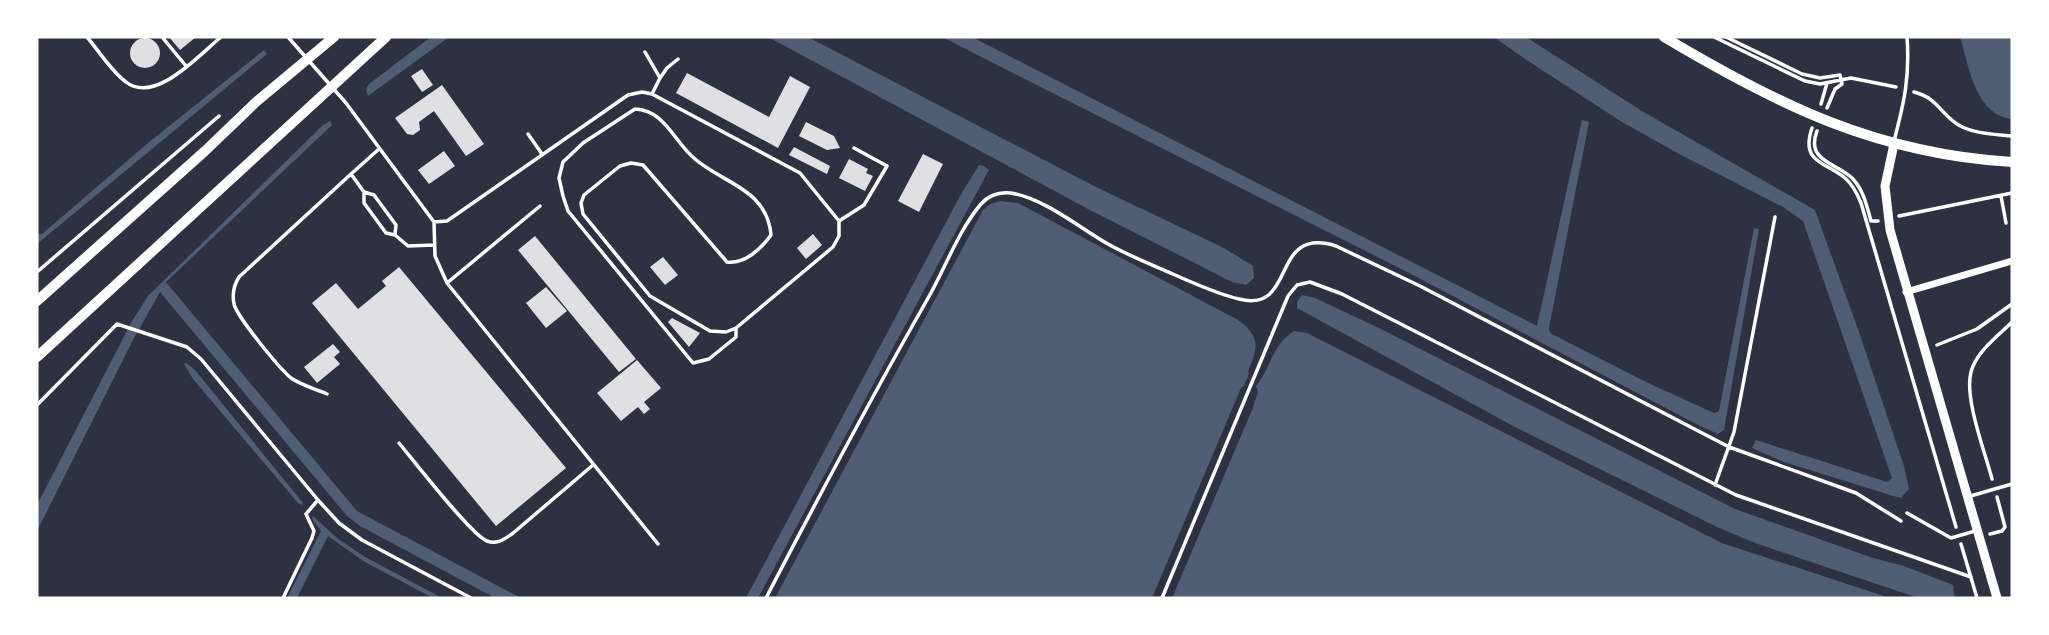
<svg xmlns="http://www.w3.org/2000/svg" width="2049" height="635" font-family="Inter,sans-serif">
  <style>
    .water { fill: #4f5d75 }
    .building { fill: #e0e0e3 }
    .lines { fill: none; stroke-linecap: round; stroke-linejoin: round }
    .path { stroke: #fff; stroke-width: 3.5 }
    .service { stroke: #fff; stroke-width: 3.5 }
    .minor { stroke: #fff; stroke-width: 7 }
    .tertiary { stroke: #fff; stroke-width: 9 }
    .primary { stroke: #fff; stroke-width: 10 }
  </style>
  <rect width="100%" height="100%" fill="#2d3142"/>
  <path class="water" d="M431 37H449L368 96 366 89 369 84Z
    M768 37H808L1096 187 1224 248 1253 266 1254 278 1246 285 1232 282 1090 210Z
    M942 37H972L1537 326 1582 120 1589 122 1549 328 1550 333 1646 382 1714 413 1719 411 1754 228 1759 229 1724 430 1718 434 1700 426 1413 275Z
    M1494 37H1526L1642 111 1815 210 1859 332 1904 466 1909 489 1901 498 1890 495 1784 462 1752 448 1756 440 1887 482 1892 478 1803 221 1783 207 1681 155 1622 122 1525 59Z
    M1960 37H2012V119C1975 115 1969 66 1960 37Z
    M264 50 267 54 37 244V234H42L148 143Z
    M330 121 332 125 166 282 357 511 521 598H495L360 526 347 516 160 292 133 340 37 531V505L131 323 148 296 323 125Z
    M979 165 984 166 989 170 758 598H746L960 196Z
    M1000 201 1018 203 1238 320C1260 336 1259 347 1248 371L1249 374 1244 386 1241 388 1152 598H775L983 210 990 204Z
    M1302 295 1315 298 1381 329 1735 509 1873 558 1904 566 1953 585 1955 598H1918L1755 543 1717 527 1513 426 1297 308V302Z
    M1294 331 1307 333 1722 543 1890 598H1172L1252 410 1258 392 1256 386C1272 366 1271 346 1294 331Z
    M186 363 195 370 303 503 302 505 298 503 193 379 184 364Z
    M313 516 337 538 365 557 442 598H433L365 562 328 536 297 598H287L321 531 312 519Z"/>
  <path class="building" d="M169 37H196L180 50Z
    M130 53a15 15 0 1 1 30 0a15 15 0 1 1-30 0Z
    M422 69 433 85 422 92 411 76Z
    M687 73 769 117 790 76 810 87 778 148 676 93Z
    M442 85 484 144 466 156 434 111 419 122 420 130 413 135 407 134 395 118Z
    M806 122 834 136 840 148 827 150 799 136Z
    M794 147 830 166 827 174 789 155Z
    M444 151 455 166 429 184 418 170Z
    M923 154 943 164 919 212 898 201Z
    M849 159 868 169 866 173 873 176 865 191 839 178Z
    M813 234 822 245 806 259 797 248Z
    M535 236 636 359 619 372 518 250Z
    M663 257 678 275 665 285 650 267Z
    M399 267 566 468 496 526 312 303 336 283 358 309 386 286 382 281Z
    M546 287 567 311 546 328 526 303Z
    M672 318 700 333 689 347 668 322Z
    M333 344 340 352 334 357 340 364 317 383 304 367Z
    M637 360 661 388 644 402 650 409 644 414 638 407 621 421 597 393Z"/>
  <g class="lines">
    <path class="path" d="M1714 37 1805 81 1820 84 1851 78 1896 87
      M1726 37 1802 74 1820 78 1840 75 1842 84 1835 89 1827 108
      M1914 92C1936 98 1937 108 1953 121 1968 134 1993 134 2012 136
      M1821 104 1827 83
      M1812 128C1800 163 1826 162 1845 178 1853 185 1857 193 1861 203L1956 527
      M1817 131C1805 162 1838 163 1853 179 1864 191 1867 207 1871 221H1878
      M2001 196 2006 223
      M1899 216 2012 193
      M37 272 219 116
      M1937 345 1977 329 2012 304
      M37 405 117 324 187 347 201 359 318 500 339 523 362 540 471 598
      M1992 479C1985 452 1964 398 1971 372 1976 352 1998 336 2012 322
      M1715 485 1734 432 1775 217
      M1990 534 2002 531 2005 527 1997 497
      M1961 544 1977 598
      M283 598 312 538 314 531 306 514 318 500
      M766 598C818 498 871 398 927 300 945 269 958 231 981 204 989 195 999 192 1010 193 1042 197 1080 228 1108 244 1129 256 1153 265 1175 275 1196 284 1217 294 1239 299 1298 314 1269 225 1336 246L1420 286 1729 447 1856 493 1901 521
      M1162 598 1288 296 1297 285 1310 282 1342 294 1736 495 1971 577"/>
    <path class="service" d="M87 37C99 51 111 71 126 82 155 105 200 54 221 37
      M162 37 186 66
      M288 37 346 103 434 222 435 256 447 283 658 544
      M645 52 660 78 652 94
      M660 78 667 68 678 59
      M528 134 542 154
      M1894 141C1904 103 1910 77 1907 37
      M351 174 379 149
      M364 192 374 195 396 225 395 234
      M839 221 864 205 887 166 854 148
      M434 222 447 221 628 95 642 92 652 94 800 173 839 221V236L833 247 736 328 726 332 710 331 650 296 583 214 581 203 584 195 620 166 631 163 643 165 727 262C745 264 761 249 771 235 767 189 724 184 695 159 674 142 665 110 635 109L583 143 563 162 559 178 563 196 568 211 693 363 709 359 736 337V328
      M447 283 540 206
      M327 394C315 389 301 385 291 378 280 369 237 317 234 304 232 294 234 285 239 277L351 174 364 192V203L386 233 395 235 408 246 434 245
      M399 443C414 461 471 535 487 541 497 545 504 539 512 534L593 465
      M1967 497 2012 484
      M1907 513 1951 538 1975 531"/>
    <path class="minor" d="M1906 292 2012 261"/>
    <path class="tertiary" d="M1894 144 1885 186 1890 230 1997 598"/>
    <path class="primary" d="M1664 37C1778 105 1877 154 2012 162
      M37 301 205 151 256 102 334 37
      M37 357 386 37"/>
  </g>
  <rect width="2049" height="635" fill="none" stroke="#ffffff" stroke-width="77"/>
</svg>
